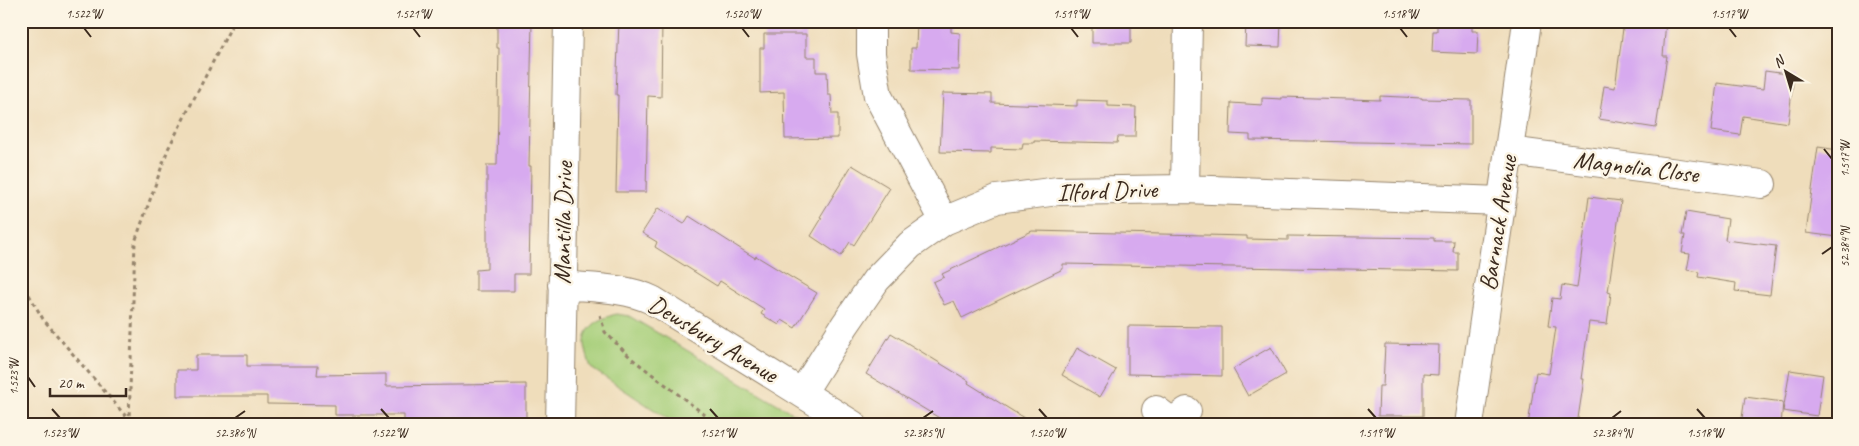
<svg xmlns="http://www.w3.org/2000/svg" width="1859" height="446" font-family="Caveat,sans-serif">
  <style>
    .green { fill: #a7cf7a; stroke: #717c4c }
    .building { fill: #d7aaef }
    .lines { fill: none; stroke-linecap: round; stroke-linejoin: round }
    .street-casing { stroke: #95846c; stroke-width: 30 }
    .path { stroke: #95846c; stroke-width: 3; stroke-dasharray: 4 4; stroke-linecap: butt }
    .street { stroke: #fff; stroke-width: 28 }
    .ticks { fill: none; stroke: #3b2a1e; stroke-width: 2 }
    .labels { text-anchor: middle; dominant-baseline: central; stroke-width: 5; stroke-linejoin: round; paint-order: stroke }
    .street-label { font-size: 25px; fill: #3b2a1e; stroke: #fcf5e5 }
    .neatline { fill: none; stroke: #3b2a1e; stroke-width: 2 }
    .ticks-label { font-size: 12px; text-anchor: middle; fill: #3b2a1e }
  </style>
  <rect width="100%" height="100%" fill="#fcf5e5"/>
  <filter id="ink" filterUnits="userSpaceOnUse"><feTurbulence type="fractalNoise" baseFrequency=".02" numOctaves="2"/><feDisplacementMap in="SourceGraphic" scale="10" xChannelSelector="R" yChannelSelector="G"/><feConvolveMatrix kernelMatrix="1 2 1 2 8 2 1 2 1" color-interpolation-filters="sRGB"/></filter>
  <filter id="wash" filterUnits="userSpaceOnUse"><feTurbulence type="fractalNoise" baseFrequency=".0096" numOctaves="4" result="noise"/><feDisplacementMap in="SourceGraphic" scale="20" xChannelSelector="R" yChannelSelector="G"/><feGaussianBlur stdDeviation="1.12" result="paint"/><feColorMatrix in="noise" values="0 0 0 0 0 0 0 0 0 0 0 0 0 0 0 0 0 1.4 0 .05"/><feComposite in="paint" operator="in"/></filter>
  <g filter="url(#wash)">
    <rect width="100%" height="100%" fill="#efddbb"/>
    <path class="green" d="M616 314 629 316 813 425H677L591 368C589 360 584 348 585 340 587 324 603 318 616 314Z"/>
    <g id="blocks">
      <path class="building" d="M497 21H532L529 166H531L529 274H514V291H476V270L487 269V165H497L499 48H497Z
        M662 21 661 97 648 96 646 192H616L618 95H616L619 22Z
        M917 21H951V32L960 33 959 70 911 69V48H916Z
        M1092 21H1131V43H1092Z
        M1246 21H1281L1280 47 1245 46Z
        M1437 21H1472V31H1478L1477 54 1432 52 1433 31H1437Z
        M1624 21H1666L1663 56H1667L1656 128 1599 119 1604 86 1615 88Z
        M764 34H806V57H816V72H827L828 95H831L832 114H838V138L785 139 784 92 760 93V48H764Z
        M1765 71 1794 75 1788 123 1743 116 1740 135 1711 131 1717 83 1763 89Z
        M943 93 992 94V103L1077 106V100L1108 101V106L1136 107 1135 137H1118L1117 143 1034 141V143H1023L1022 149 991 148V153L940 152Z
        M1380 96 1422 98V99L1471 100V144L1250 140V135L1230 134 1231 103 1262 105V98L1282 99V97L1380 100Z
        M1818 147 1838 150V237L1806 233Z
        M852 165 890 188 854 245 850 242 841 256 811 236 822 218 820 217Z
        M1589 197 1621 201 1608 292 1611 293 1607 324 1589 322 1581 379H1584L1577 425H1528L1536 372 1549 374 1556 327 1548 326 1552 298 1560 299 1562 285 1577 288Z
        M658 208 684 224 689 216 755 258 756 256 817 293 795 328 782 320 779 325 761 314 764 309 720 281 717 286 655 247 657 242 642 233Z
        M1686 212 1728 219 1725 240 1776 246 1770 295 1735 291 1736 283 1698 277 1699 272 1687 270 1690 254 1682 253 1685 235H1682Z
        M1032 231 1247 236V239L1288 240V236L1434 238V241H1454L1453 252H1458V271L1063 264V269L962 318 954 301 944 305 933 282 944 277 942 274Z
        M1128 326 1222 327V376L1128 374Z
        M891 333 969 381 968 383 1035 425H951L866 374Z
        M1385 344 1439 345 1438 375 1423 374V416H1378L1379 386H1383Z
        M1271 347 1286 374 1248 396 1233 369Z
        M1077 348 1116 370 1100 397 1062 375Z
        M196 355H247V366H318L317 375 386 374V386L526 384V425H404V415H335V405L267 404V396H177V370H196Z
        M1790 370 1823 375 1817 416 1783 411Z
        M1745 397 1783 402 1781 425H1741Z"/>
    </g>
  </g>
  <g filter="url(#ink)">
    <use href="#blocks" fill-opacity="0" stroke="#95846c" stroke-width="1"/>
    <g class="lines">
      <defs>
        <path id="street" d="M871 21V54L878 96 944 221
          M1510 151 1762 184
          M1185 189 1188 21
          M562 285C592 288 624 287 652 300L853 425
          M802 393 845 325 876 280 910 245 944 221 997 199 1058 191 1185 189 1501 201
          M1156 410 1172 422 1187 411
          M560 425 568 21
          M1469 425C1488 290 1509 156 1527 21"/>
      </defs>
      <use href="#street" class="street-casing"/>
      <path class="path" d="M21 281 43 319 129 420 136 425
        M600 315 605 332 631 358 718 425
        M30 425 129 420 135 242 168 149 234 21"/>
      <use href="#street" class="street"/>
    </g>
  </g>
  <path class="ticks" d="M84 28 91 37M413 28 420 37M742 28 749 37M1071 28 1078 37M1400 28 1407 37M1729 28 1736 37M1824 149 1832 159M1822 254 1832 247M28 377 35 387M52 409 60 418M381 409 389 418M710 409 718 418M1039 409 1047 418M1368 409 1376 418M1697 409 1705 418M235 418 245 411M923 418 933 411M1612 418 1621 411"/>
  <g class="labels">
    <g class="street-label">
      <text transform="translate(1636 167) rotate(7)">Magnolia Close</text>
      <text transform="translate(1107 191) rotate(-2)">Ilford Drive</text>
      <text transform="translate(563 223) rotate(-89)">Mantilla Drive</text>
      <text transform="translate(1498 223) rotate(-81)">Barnack Avenue</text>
      <text transform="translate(713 339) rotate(31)">Dewsbury Avenue</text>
    </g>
  </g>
  <rect width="1859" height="446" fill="none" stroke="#fcf5e5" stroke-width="55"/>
  <g transform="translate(1786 72) rotate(322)" stroke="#fcf5e5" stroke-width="4" paint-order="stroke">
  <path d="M0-4L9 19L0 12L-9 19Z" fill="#3b2a1e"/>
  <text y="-8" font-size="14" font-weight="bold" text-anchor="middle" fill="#3b2a1e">N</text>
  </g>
  <path d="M50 388v8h76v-8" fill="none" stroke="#3b2a1e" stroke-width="2.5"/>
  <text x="58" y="388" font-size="15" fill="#3b2a1e" stroke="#fcf5e5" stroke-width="4" paint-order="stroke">20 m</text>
  <rect x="28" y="28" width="1804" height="390" class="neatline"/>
  <g class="ticks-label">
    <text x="84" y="18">1.522°W</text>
    <text x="413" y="18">1.521°W</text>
    <text x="742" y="18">1.520°W</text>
    <text x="1071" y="18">1.519°W</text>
    <text x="1400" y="18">1.518°W</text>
    <text x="1729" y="18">1.517°W</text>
    <text transform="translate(1845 159) rotate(-90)" y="4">1.517°W</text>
    <text transform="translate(1845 247) rotate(-90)" y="4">52.384°N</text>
    <text transform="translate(14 377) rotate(-90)" y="4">1.523°W</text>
    <text x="60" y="437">1.523°W</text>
    <text x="235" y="437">52.386°N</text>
    <text x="389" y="437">1.522°W</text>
    <text x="718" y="437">1.521°W</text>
    <text x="923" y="437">52.385°N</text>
    <text x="1047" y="437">1.520°W</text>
    <text x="1376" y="437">1.519°W</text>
    <text x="1612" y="437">52.384°N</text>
    <text x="1705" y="437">1.518°W</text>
  </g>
</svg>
